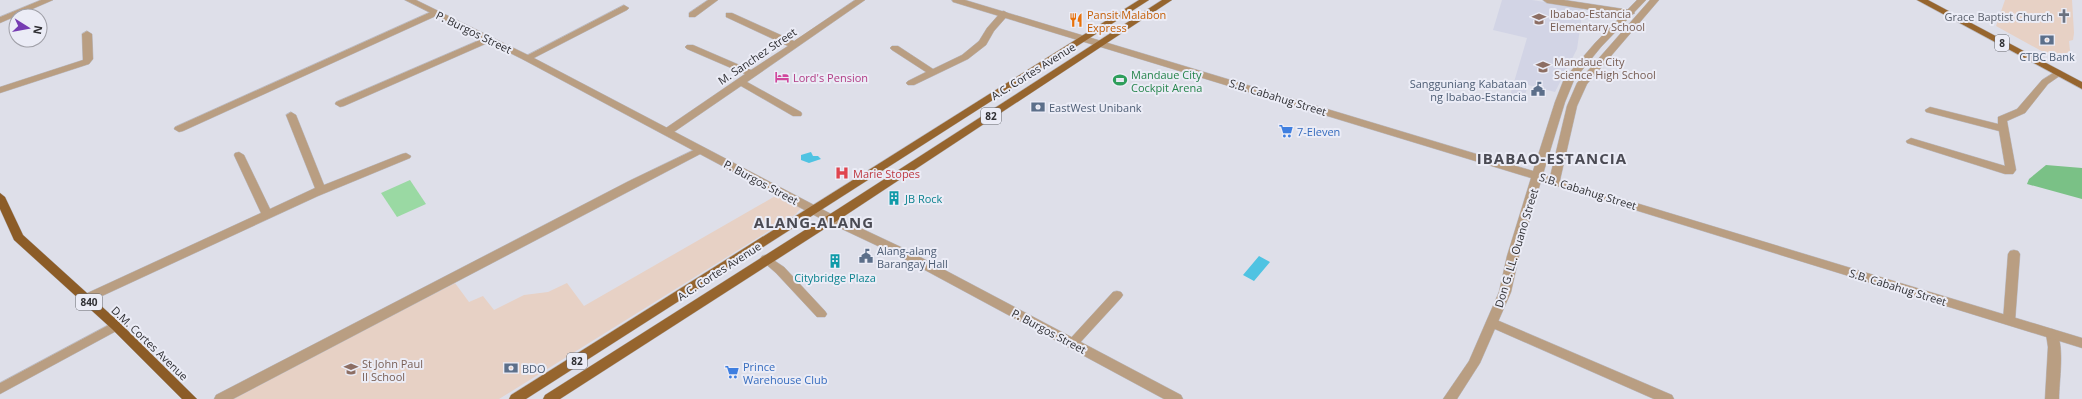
<svg xmlns="http://www.w3.org/2000/svg" width="2082" height="399" font-family="'Open Sans',sans-serif">
  <style>
    .commercial { fill: #e7d1c5 }
    .built { fill: #d2d4e5 }
    .green { fill: #9ad9a3 }
    .forest { fill: #7ac186 }
    .water { fill: #4fc3e2 }
    .lines { fill: none; stroke-linecap: round; stroke-linejoin: round }
    .minor-casing { stroke: #bbbcc5; stroke-width: 1 }
    .tertiary-casing { stroke: #bbbcc5; stroke-width: 1 }
    .primary-casing { stroke: #bbbcc5; stroke-width: 1 }
    .trunk-casing { stroke: #bbbcc5; stroke-width: 1 }
    .minor { fill: #b99e82; fill-rule: evenodd }
    .tertiary { fill: #b99e82; fill-rule: evenodd }
    .primary { fill: #96652e; fill-rule: evenodd }
    .trunk { fill: #8c5c27; fill-rule: evenodd }
    .labels { text-anchor: middle; dominant-baseline: central; stroke-width: 4; stroke-linejoin: round; paint-order: stroke }
    .shield { fill: #ebecf6; stroke: #67686e; stroke-width: 1 }
    .shield-label { font-size: 10px; font-weight: bold; fill: #2f2f33 }
    .education-label { font-size: 11px; fill: #785e54; stroke: #ebecf6; text-anchor: start }
    .food-label { font-size: 11px; fill: #c56008; stroke: #ebecf6; text-anchor: start }
    .worship-label { font-size: 11px; fill: #5b616d; stroke: #ebecf6; text-anchor: end }
    .street-label { font-size: 11px; fill: #2f2f33; stroke: #ebecf6 }
    .service-label { font-size: 11px; fill: #4e5e75; stroke: #ebecf6; text-anchor: start }
    .leisure-label { font-size: 11px; fill: #27864d; stroke: #ebecf6; text-anchor: start }
    .hotel-label { font-size: 11px; fill: #b23c85; stroke: #ebecf6; text-anchor: start }
    .shop-label { font-size: 11px; fill: #366cbe; stroke: #ebecf6; text-anchor: start }
    .health-label { font-size: 11px; fill: #be3a42; stroke: #ebecf6; text-anchor: start }
    .culture-label { font-size: 11px; fill: #0d838f; stroke: #ebecf6; text-anchor: start }
    .district-label { font-size: 15px; font-weight: bold; letter-spacing: 1px; fill: #4a4a53; stroke: #ebecf6 }
  </style>
  <rect width="100%" height="100%" fill="#dedfe9"/>
  <path class="commercial" d="M2005 0H2072L2074 33 2073 40 2069 41 2070 51 2056 59 1996 26Z
    M777 195 801 208 796 214 499 399H228L455 283 469 302 483 296 494 310 524 295 548 292 567 283 584 306Z"/>
  <path class="built" d="M1502 0H1532L1583 8 1577 49 1555 92 1528 85 1523 102 1509 99 1527 38 1493 30Z"/>
  <path class="green" d="M410 180 426 204 397 217 381 193Z"/>
  <path class="forest" d="M2046 165 2082 168V199L2027 184 2029 179Z"/>
  <path class="water" d="M811 152 813 156H818L821 159 809 163 801 160V155Z
    M1259 256 1270 262 1254 281 1243 275Z"/>
  <g class="lines">
    <defs>
      <path id="minor" d="M41 0H53L0 23V17Z
        M708 0H718L695 17H689V13Z
        M855 0H865L747 82 801 112 802 114 801 116H793L741 86 671 134H663L662 132 663 130 745 74 687 49 685 47 687 45H693L751 70 788 46 726 17V13H732L794 41Z
        M1543 0H1564L1630 10 1635 13 1630 16 1547 3Z
        M624 5 629 8 627 10 530 60H524L522 58Z
        M435 10 440 13 438 15 183 131 179 132 174 129 175 127Z
        M1004 11 1009 14 994 31 986 45 968 59 914 85H908L906 83 908 81 926 72 892 50 890 48 892 46H898L933 69 962 55 979 41 987 28 1001 12Z
        M87 31 92 34 93 59 89 64 0 93V87L83 60 82 34Z
        M489 36 492 37V41L344 106 340 107 335 104 336 102Z
        M2058 70 2061 71 2063 73 2061 75 2048 84 2025 113 2007 121 2016 170 2013 174H2005L1907 143 1906 141 1911 138 2005 166 1999 131 1926 112 1925 110 1930 107 1998 124V117L2017 109 2042 80Z
        M291 112 296 115 324 185 402 154 406 153 411 156 410 158 318 196 89 302H81L79 299 81 296 261 213 234 155 235 153 239 152 244 155 270 209 315 188 286 115Z
        M700 147 705 150 704 152 233 399H214L216 395 629 181Z
        M2014 250 2018 251 2020 254 2015 321 2013 324H2005L2003 321 2008 254 2010 251Z
        M766 255 784 267 825 311 827 314 825 317H817L776 273 760 259 762 256Z
        M1117 291 1121 292 1123 295 1121 298 1077 346 1073 348 1069 346 1067 343 1069 340 1113 292Z
        M1492 318 1672 395 1674 399H1654L1488 326 1486 323 1488 320Z
        M116 321 120 323 122 326 120 329 0 394V383Z
        M2052 329 2056 331C2065 346 2059 381 2059 399H2045L2048 347 2046 334 2048 331Z"/>
      <path id="tertiary" d="M405 0H416L530 56 835 216 905 249 1181 395 1183 399H1164L897 255 827 222 524 60Z
        M952 0H965L1533 171 1555 102 1564 79 1595 43 1637 0H1646L1601 47 1574 80 1565 102 1543 174 1550 177 1567 106 1577 83 1650 0H1659L1587 84 1577 106 1560 180 2082 338V348L1541 181 1519 256 1511 292 1480 363 1457 399H1443L1469 361 1499 292 1507 256 1531 178 953 2Z"/>
      <path id="primary" d="M1139 0H1149L526 399H509L511 395Z
        M1162 0H1172L846 215 560 399H543L545 395 838 209Z
        M1917 0H1928L2082 82V89Z"/>
      <path id="trunk" d="M0 193 5 197 23 235 120 323 197 399H182L112 329 14 240 0 209Z"/>
    </defs>
    <use href="#minor" class="minor-casing"/>
    <use href="#tertiary" class="tertiary-casing"/>
    <use href="#primary" class="primary-casing"/>
    <use href="#trunk" class="trunk-casing"/>
    <use href="#minor" class="minor"/>
    <use href="#tertiary" class="tertiary"/>
    <use href="#primary" class="primary"/>
    <use href="#trunk" class="trunk"/>
  </g>
  <defs>
    <symbol id="church-bare" viewBox="-9 -9 18 18"><path d="M-1.2-6h2.4v3.5h3.3v2.4h-3.3V6h-2.4V-.1h-3.3v-2.4h3.3Z" fill="#6b7280" stroke="#ebecf6" stroke-width="2.5" paint-order="stroke"/></symbol>
    <symbol id="school-bare" viewBox="-9 -9 18 18"><path d="M0-5L7-2L0 1L-7-2ZM-4 1L0 2.5L4 1V4Q0 6-4 4Z" fill="#8d6e63" stroke="#ebecf6" stroke-width="2.5" paint-order="stroke"/></symbol>
    <symbol id="restaurant-bare" viewBox="-9 -9 18 18"><path d="M-5-6h1v4h1v-4h1v4h1v-4h1v5L-1.5 .5V6h-2V.5L-5-1ZM5-6V6H3V1.5H1.5Q1.5-4 5-6Z" fill="#e8710a" stroke="#ebecf6" stroke-width="2.5" paint-order="stroke"/></symbol>
    <symbol id="bank-bare" viewBox="-9 -9 18 18"><path d="M-6-4H6V4H-6ZM0-2.3a2.3 2.3 0 1 0 0 4.6a2.3 2.3 0 1 0 0-4.6Z" fill="#5c6f8a" stroke="#ebecf6" stroke-width="2.5" paint-order="stroke"/></symbol>
    <symbol id="hotel-bare" viewBox="-9 -9 18 18"><path d="M-6-4.5h1.5V1H6V5H4.5V3h-9V5H-6ZM-4 0a1.8 1.8 0 1 1 3.6 0ZM.5 0V-2.5h3Q6-2.5 6 0Z" fill="#d1479c" stroke="#ebecf6" stroke-width="2.5" paint-order="stroke"/></symbol>
    <symbol id="stadium-bare" viewBox="-9 -9 18 18"><path d="M0-5a6.5 5 0 1 0 0 10a6.5 5 0 1 0 0-10ZM-3.5-1.8h7v3.6h-7Z" fill="#2e9e5b" stroke="#ebecf6" stroke-width="2.5" paint-order="stroke"/></symbol>
    <symbol id="civic-bare" viewBox="-9 -9 18 18"><path d="M-.6-6.5H3V-4.5H.6V-3L4-1V1h2V6H-6V1h2V-1L-.6-3ZM-1.2 2.5V6h2.4V2.5Z" fill="#5c6f8a" stroke="#ebecf6" stroke-width="2.5" paint-order="stroke"/></symbol>
    <symbol id="supermarket-bare" viewBox="-9 -9 18 18"><path d="M-6-5.5h2.5l.6 2H6L4.5 2H-2.5L-4.4-4H-6ZM-1.5 3.2a1.3 1.3 0 1 0 .1 0ZM3 3.2a1.3 1.3 0 1 0 .1 0Z" fill="#3f7fe0" stroke="#ebecf6" stroke-width="2.5" paint-order="stroke"/></symbol>
    <symbol id="hospital-bare" viewBox="-9 -9 18 18"><path d="M-5-5h3v3.5h4V-5h3V5h-3V1.5h-4V5h-3Z" fill="#e0444e" stroke="#ebecf6" stroke-width="2.5" paint-order="stroke"/></symbol>
    <symbol id="building-bare" viewBox="-9 -9 18 18"><path d="M-4-6H4V6H1V3H-1V6H-4ZM-2.5-4.3h1.7v1.8h-1.7ZM.8-4.3h1.7v1.8H.8ZM-2.5-1h1.7V.8h-1.7ZM.8-1h1.7V.8H.8Z" fill="#0f9aa8" stroke="#ebecf6" stroke-width="2.5" paint-order="stroke"/></symbol>
  </defs>
  <g fill-rule="evenodd">
    <use href="#church-bare" x="2054" y="6" width="20" height="20"/>
    <use href="#school-bare" x="1529" y="9" width="20" height="20"/>
    <use href="#restaurant-bare" x="1066" y="10" width="20" height="20"/>
    <use href="#bank-bare" x="2037" y="30" width="20" height="20"/>
    <use href="#school-bare" x="1533" y="57" width="20" height="20"/>
    <use href="#hotel-bare" x="772" y="67" width="20" height="20"/>
    <use href="#stadium-bare" x="1110" y="70" width="20" height="20"/>
    <use href="#civic-bare" x="1528" y="79" width="20" height="20"/>
    <use href="#bank-bare" x="1028" y="97" width="20" height="20"/>
    <use href="#supermarket-bare" x="1276" y="121" width="20" height="20"/>
    <use href="#hospital-bare" x="832" y="163" width="20" height="20"/>
    <use href="#building-bare" x="884" y="188" width="20" height="20"/>
    <use href="#civic-bare" x="856" y="246" width="20" height="20"/>
    <use href="#building-bare" x="825" y="251" width="20" height="20"/>
    <use href="#bank-bare" x="501" y="358" width="20" height="20"/>
    <use href="#school-bare" x="341" y="359" width="20" height="20"/>
    <use href="#supermarket-bare" x="722" y="362" width="20" height="20"/>
  </g>
  <g class="labels">
    <g class="shield">
      <rect x="1995" y="35" width="14" height="16" rx="3"/>
      <rect x="981" y="108" width="20" height="16" rx="3"/>
      <rect x="76" y="294" width="26" height="16" rx="3"/>
      <rect x="567" y="353" width="20" height="16" rx="3"/>
    </g>
    <g class="shield-label">
      <text x="2002" y="43">8</text>
      <text x="991" y="116">82</text>
      <text x="89" y="302">840</text>
      <text x="577" y="361">82</text>
    </g>
    <g class="education-label">
      <text x="1550" y="13">Ibabao-Estancia<tspan x="1550" dy="13">Elementary School</tspan></text>
      <text x="1554" y="61">Mandaue City<tspan x="1554" dy="13">Science High School</tspan></text>
      <text x="362" y="363">St John Paul<tspan x="362" dy="13">II School</tspan></text>
    </g>
    <g class="food-label">
      <text x="1087" y="14">Pansit Malabon<tspan x="1087" dy="13">Express</tspan></text>
    </g>
    <g class="worship-label">
      <text x="2053" y="16">Grace Baptist Church</text>
    </g>
    <g class="street-label">
      <text transform="translate(474 32) rotate(26)">P. Burgos Street</text>
      <text transform="translate(757 56) rotate(-34)">M. Sanchez Street</text>
      <text transform="translate(1033 71) rotate(-32)">A.C. Cortes Avenue</text>
      <text transform="translate(1278 97) rotate(17)">S.B. Cabahug Street</text>
      <text transform="translate(761 182) rotate(28)">P. Burgos Street</text>
      <text transform="translate(1588 191) rotate(17)">S.B. Cabahug Street</text>
      <text transform="translate(1516 248) rotate(-73)">Don G. LL. Ouano Street</text>
      <text transform="translate(719 271) rotate(-33)">A.C. Cortes Avenue</text>
      <text transform="translate(1898 287) rotate(17)">S.B. Cabahug Street</text>
      <text transform="translate(1049 331) rotate(28)">P. Burgos Street</text>
      <text transform="translate(150 343) rotate(44)">D.M. Cortes Avenue</text>
    </g>
    <g class="service-label">
      <text x="2047" y="56" text-anchor="middle">CTBC Bank</text>
      <text x="1527" y="83" text-anchor="end">Sangguniang Kabataan<tspan x="1527" dy="13">ng Ibabao-Estancia</tspan></text>
      <text x="1049" y="107">EastWest Unibank</text>
      <text x="877" y="250">Alang-alang<tspan x="877" dy="13">Barangay Hall</tspan></text>
      <text x="522" y="368">BDO</text>
    </g>
    <g class="leisure-label">
      <text x="1131" y="74">Mandaue City<tspan x="1131" dy="13">Cockpit Arena</tspan></text>
    </g>
    <g class="hotel-label">
      <text x="793" y="77">Lord's Pension</text>
    </g>
    <g class="shop-label">
      <text x="1297" y="131">7-Eleven</text>
      <text x="743" y="366">Prince<tspan x="743" dy="13">Warehouse Club</tspan></text>
    </g>
    <g class="health-label">
      <text x="853" y="173">Marie Stopes</text>
    </g>
    <g class="culture-label">
      <text x="905" y="198">JB Rock</text>
      <text x="835" y="277" text-anchor="middle">Citybridge Plaza</text>
    </g>
    <g class="district-label">
      <text x="1552" y="158">IBABAO-ESTANCIA</text>
      <text x="814" y="222">ALANG-ALANG</text>
    </g>
  </g>
  <g transform="translate(28 28) rotate(101)"><circle r="19" fill="#ebecf6" stroke="#a0a0a8"/>
  <path d="M0-3L7 15L0 10L-7 15Z" fill="#763cb2"/>
  <text y="-6" font-size="11" font-weight="bold" text-anchor="middle" fill="#2f2f33">N</text>
  </g>
</svg>
